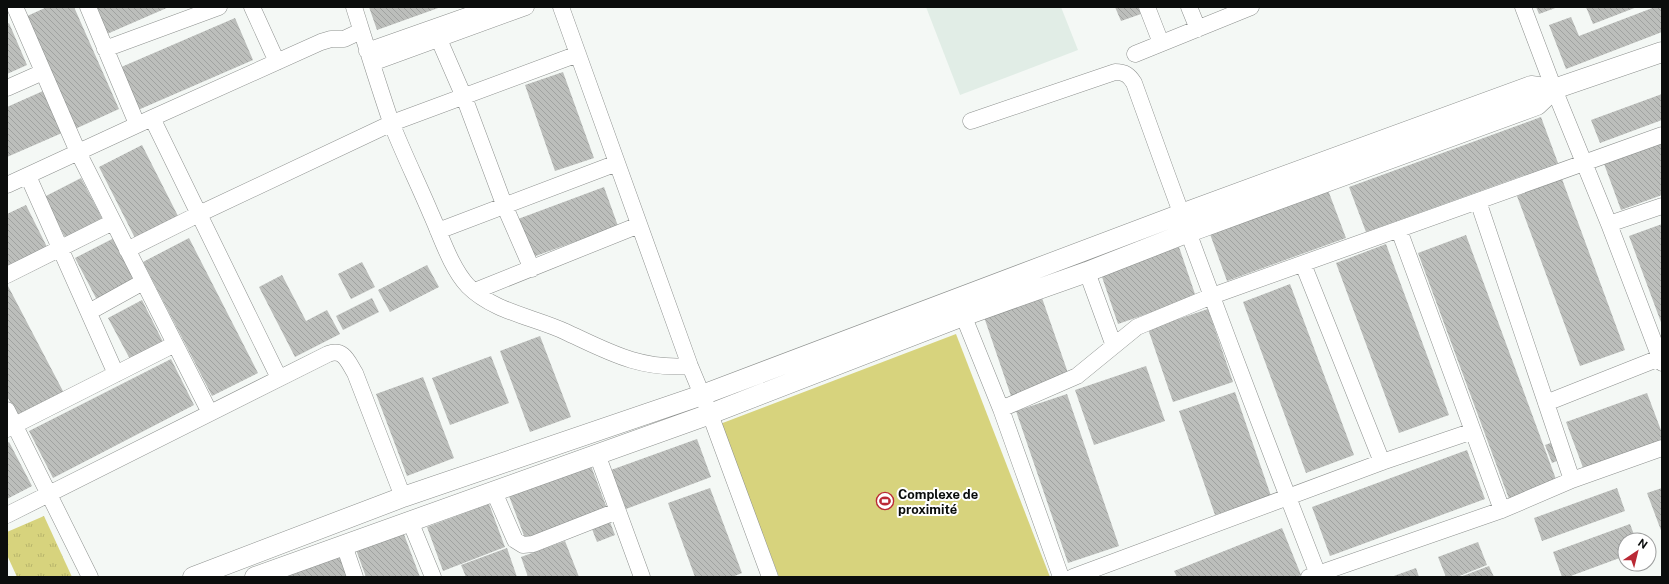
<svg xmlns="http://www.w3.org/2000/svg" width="1669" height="584" font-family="'Public Sans',sans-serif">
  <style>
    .built { fill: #e1ede6 }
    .green { fill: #d7d37d }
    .park { fill: url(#park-tufts) }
    .building { fill: url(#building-back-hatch) }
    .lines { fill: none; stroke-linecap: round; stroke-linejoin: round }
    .minor-casing { stroke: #8d908e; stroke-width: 17 }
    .tertiary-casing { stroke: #8d908e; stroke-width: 21 }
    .minor { stroke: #fff; stroke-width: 16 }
    .tertiary { stroke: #fff; stroke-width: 20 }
    .labels { text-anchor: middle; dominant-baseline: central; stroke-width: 4; stroke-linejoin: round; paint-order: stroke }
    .poi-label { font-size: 13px; font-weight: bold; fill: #0b0d0c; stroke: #fff; text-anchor: start }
  </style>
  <defs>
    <pattern id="park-tufts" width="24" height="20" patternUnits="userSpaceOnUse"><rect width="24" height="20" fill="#d7d37d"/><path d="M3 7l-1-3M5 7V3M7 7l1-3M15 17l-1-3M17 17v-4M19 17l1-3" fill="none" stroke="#b7b46b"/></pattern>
    <pattern id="building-back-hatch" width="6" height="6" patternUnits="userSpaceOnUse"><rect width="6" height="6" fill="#bcbebb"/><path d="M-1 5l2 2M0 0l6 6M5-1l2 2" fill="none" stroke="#a0a2a0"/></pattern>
  </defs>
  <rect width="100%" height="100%" fill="#f4f8f5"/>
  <path class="built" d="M926 7H1061L1078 50 960 95Z"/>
  <path class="green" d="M956 334 1050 577H779L720 424Z"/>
  <path class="park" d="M44 516 72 577H17L7 555V532Z"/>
  <path class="building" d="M47 7H74L119 109 75 129 25 17Z
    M95 7H169L107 34Z
    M369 7H441L377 30Z
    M1115 7H1138L1141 14 1121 21Z
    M1536 7H1558L1539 14Z
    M1586 7H1637L1593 24Z
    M1655 7H1662V32L1566 69 1549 25 1571 17 1579 36Z
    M235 18 253 60 138 110 119 68Z
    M9 23 27 65 7 74V24Z
    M563 72 594 158 555 171 525 85Z
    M43 91 62 133 7 157V107Z
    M1662 94V120L1600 143 1591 120Z
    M1541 117 1558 163 1366 232 1349 187Z
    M1662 140V195L1621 210 1603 161Z
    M142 145 178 216 135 238 99 167Z
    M81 178 103 220 66 239 44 197Z
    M1562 179 1625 350 1580 366 1517 196Z
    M604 187 618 226 533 257 518 219Z
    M1328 190 1346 238 1227 281 1210 234Z
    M26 205 47 247 7 267V214Z
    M1662 224V325L1629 236Z
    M1466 235 1557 482 1509 499 1418 253Z
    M114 238 136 281 97 300 75 258Z
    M189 238 258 373 212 396 143 262Z
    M1386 244 1449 415 1399 433 1336 263Z
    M1179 247 1196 297 1118 324 1101 274Z
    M362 262 375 287 351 299 338 274Z
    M427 265 439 287 390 312 378 290Z
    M282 275 306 321 327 310 340 334 295 357 259 287Z
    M1290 284 1354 455 1306 473 1243 302Z
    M8 286 65 395 19 419 7 396V287Z
    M1041 295 1069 376 1011 396 983 314Z
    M372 298 379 312 343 330 336 316Z
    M142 300 164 344 131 361 108 318Z
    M1208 309 1233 382 1173 402 1148 329Z
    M540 336 571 417 530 432 500 351Z
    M491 356 509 403 450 425 432 378Z
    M171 359 194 405 53 478 29 431Z
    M1146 366 1165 421 1094 445 1075 390Z
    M423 377 454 458 407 476 376 394Z
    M1235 392 1271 496 1215 515 1179 411Z
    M1647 393 1662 433V445L1585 473 1566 422Z
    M1067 394 1119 546 1068 563 1016 411Z
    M697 439 711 477 626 509 611 470Z
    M1556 441 1562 459 1552 463 1545 445Z
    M9 442 32 486 7 499V443Z
    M1467 450 1485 499 1330 556 1312 507Z
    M591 466 608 511 526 541 509 496Z
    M710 488 742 573 732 577H695L668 503Z
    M1617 488 1625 511 1542 541 1534 518Z
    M1662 488V533L1647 493Z
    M489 504 505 547 443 571 427 527Z
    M610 522 615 535 597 542 592 529Z
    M1630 524 1636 540H1625V556L1568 577H1562L1553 552Z
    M1282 528 1301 575 1297 577H1177L1174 571Z
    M402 529 420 577H366L355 547Z
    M565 541 579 577H528L521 557Z
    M1478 542 1487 565 1457 577H1446L1438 557Z
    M507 548 517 577H466L461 565Z
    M341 555 350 577H283Z
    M1489 566 1494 577H1460Z
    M1416 568 1419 577H1391Z"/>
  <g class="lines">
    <defs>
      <path id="minor" d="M15 7 78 152 210 413
        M88 7 137 124
        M252 7 277 62
        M354 7C366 45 378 84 391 122 403 153 418 183 431 214 441 236 451 268 468 286 494 312 534 317 566 332 609 352 640 370 690 366
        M561 7 690 366 710 414 770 577
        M1147 7 1161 43
        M1189 7 1198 29
        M1523 7 1554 89 1609 224 1662 363
        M434 28 464 97 505 207 532 269
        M105 49 219 7
        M367 51 492 7
        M1135 54 1251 7
        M372 63 526 7
        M7 88 43 72
        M152 118 279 378
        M971 121 1115 72C1125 72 1129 75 1134 83 1193 248 1255 413 1319 577
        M28 176 116 374
        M7 185 152 118 321 42 331 39H344L361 31
        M1478 201 1572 480
        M1609 224 1662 206
        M1399 230 1502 510
        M438 231 617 163
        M127 250 199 214 392 123 578 54
        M1303 264 1382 462
        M1087 272 1114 346
        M7 275 113 222
        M475 291 639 225
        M959 305 1001 409 1061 577
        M89 312 143 282
        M1546 403 1662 357
        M1001 409 1077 376 1137 327 1212 296 1662 135
        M7 410 90 577
        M7 429 175 344
        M597 454 642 577
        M494 492 515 540 523 545 533 544 617 511
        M7 515 328 354C344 348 348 362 355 373L403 497
        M410 521 433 577
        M344 545 355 577
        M1073 577 1382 462 1473 431
        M1309 577 1502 510 1572 480 1662 448"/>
      <path id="tertiary" d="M193 577 403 497 702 395 1181 214 1531 86 1554 89 1662 52
        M255 577 710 414 963 316 1087 272 1189 232 1537 105 1554 89"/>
    </defs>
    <use href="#minor" class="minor-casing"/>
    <use href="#tertiary" class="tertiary-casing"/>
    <use href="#minor" class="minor"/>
    <use href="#tertiary" class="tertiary"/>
  </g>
  <defs>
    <symbol id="stadium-ring" viewBox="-11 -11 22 22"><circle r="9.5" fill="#fff" stroke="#ba2935" stroke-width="1.5"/><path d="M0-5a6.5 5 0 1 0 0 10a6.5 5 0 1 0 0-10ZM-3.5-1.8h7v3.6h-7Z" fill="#ba2935"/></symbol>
  </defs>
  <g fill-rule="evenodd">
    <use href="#stadium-ring" x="875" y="491" width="20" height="20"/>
  </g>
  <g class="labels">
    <g class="poi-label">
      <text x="898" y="494">Complexe de<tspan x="898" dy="15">proximité</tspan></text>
    </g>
  </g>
  <rect width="1669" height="584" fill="none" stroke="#0b0d0c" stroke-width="16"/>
  <g transform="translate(1637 552) rotate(35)"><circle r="19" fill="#ffffff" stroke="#9d9e9e"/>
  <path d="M0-3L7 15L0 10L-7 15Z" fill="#ba2935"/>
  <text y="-6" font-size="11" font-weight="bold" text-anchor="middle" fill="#0b0d0c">N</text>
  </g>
</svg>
